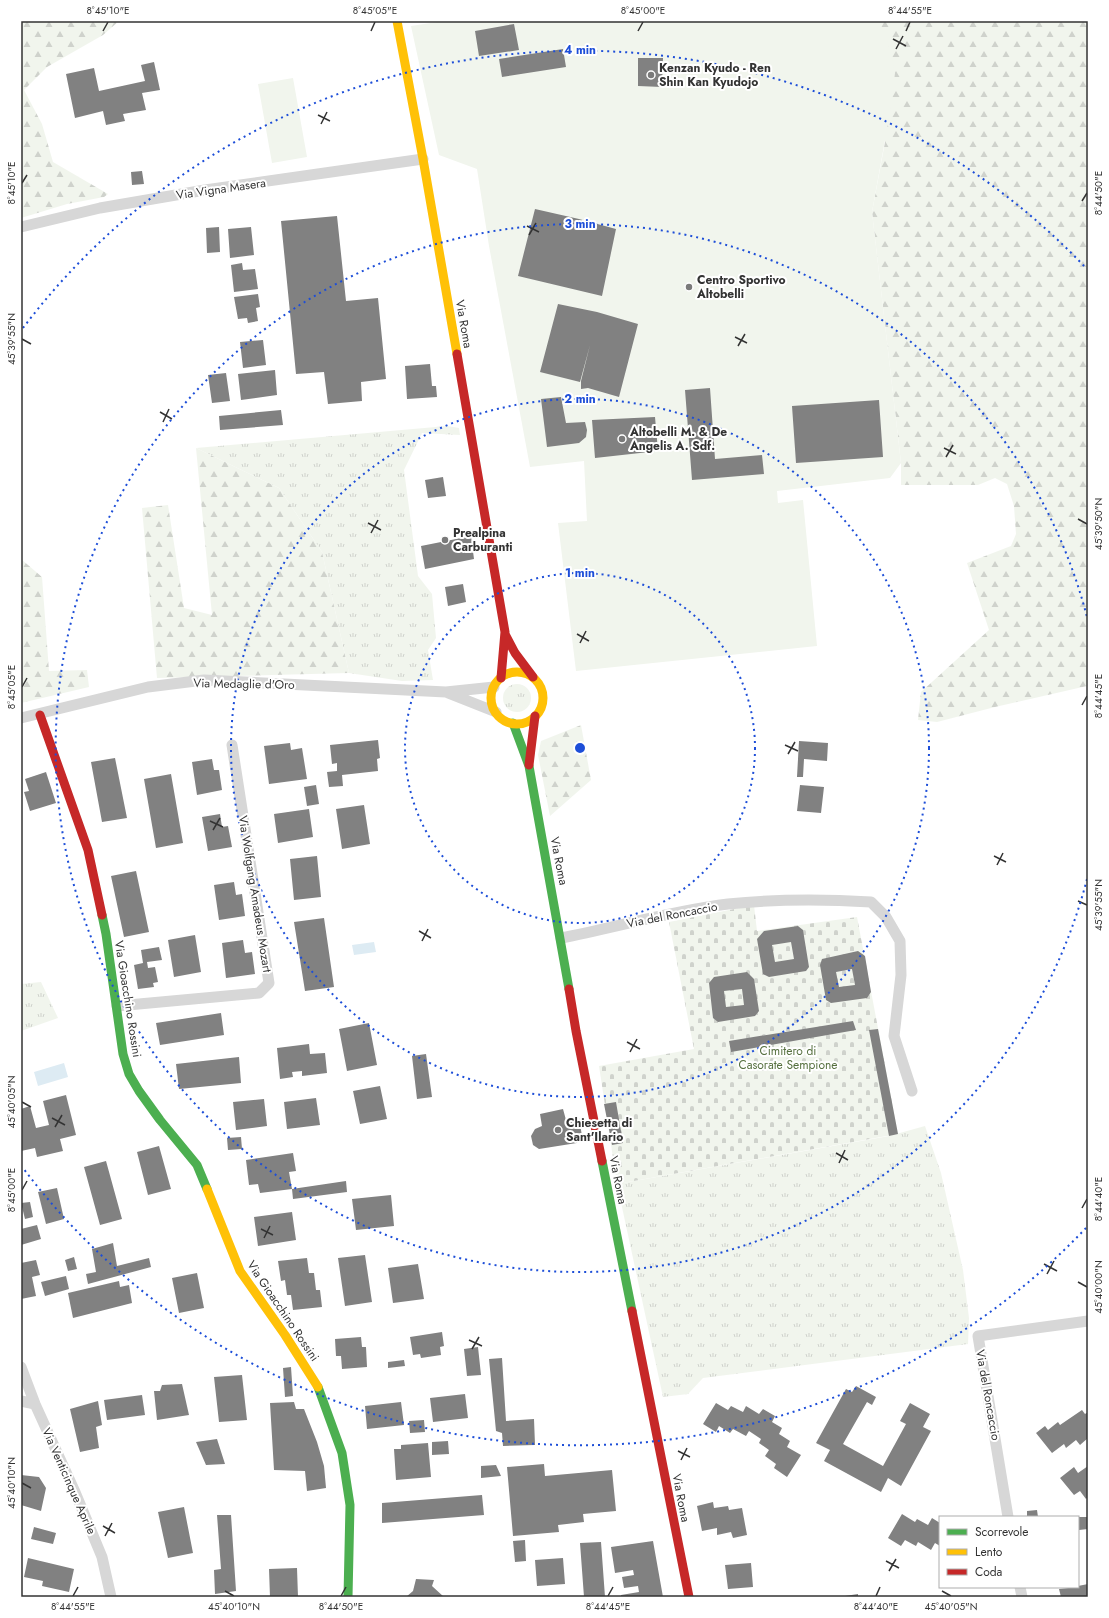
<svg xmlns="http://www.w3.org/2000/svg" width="1109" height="1618" font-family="Jost,sans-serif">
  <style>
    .grass { fill: url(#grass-tufts) }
    .forest { fill: url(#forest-firs) }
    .cemetery { fill: url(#cemetery-stones) }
    .park { fill: #f1f5ed }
    .water { fill: #ddebf3 }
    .building { fill: #818181; fill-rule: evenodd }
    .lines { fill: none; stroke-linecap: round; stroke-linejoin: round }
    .street { stroke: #d7d7d7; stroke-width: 11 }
    .fast { stroke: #4caf50; stroke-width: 9 }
    .slow { stroke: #ffc107; stroke-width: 9 }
    .jam { stroke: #c62828; stroke-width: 9 }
    .ticks { fill: none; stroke: #333; stroke-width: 1.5 }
    .ring { fill: none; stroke: #1d4ed8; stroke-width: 2; stroke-dasharray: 2 4 }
    .poi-dot { fill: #7a7a7a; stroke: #fff; stroke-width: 1.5 }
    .labels { text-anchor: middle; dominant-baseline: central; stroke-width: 4; stroke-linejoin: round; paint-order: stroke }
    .poi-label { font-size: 12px; font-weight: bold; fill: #333; stroke: #fff; text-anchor: start }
    .street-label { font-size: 12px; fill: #333; stroke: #fff }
    .park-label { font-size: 12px; fill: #56703f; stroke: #fff }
    .centre { fill: #1d4ed8; stroke: #fff; stroke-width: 2 }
    .ring-label { font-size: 12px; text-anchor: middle; font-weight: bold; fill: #1d4ed8; stroke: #fff; stroke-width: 4; stroke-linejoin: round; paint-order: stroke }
    .neatline { fill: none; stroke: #333; stroke-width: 1.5 }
    .ticks-label { font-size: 10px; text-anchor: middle; fill: #333 }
  </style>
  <defs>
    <pattern id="grass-tufts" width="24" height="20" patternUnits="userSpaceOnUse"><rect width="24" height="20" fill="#f1f5ed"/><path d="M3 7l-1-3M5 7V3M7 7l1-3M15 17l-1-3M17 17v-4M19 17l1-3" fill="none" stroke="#cfd2cc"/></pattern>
    <pattern id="forest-firs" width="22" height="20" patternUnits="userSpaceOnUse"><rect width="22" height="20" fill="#f1f5ed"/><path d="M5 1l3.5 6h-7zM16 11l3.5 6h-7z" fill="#cfd2cc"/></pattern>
    <pattern id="cemetery-stones" width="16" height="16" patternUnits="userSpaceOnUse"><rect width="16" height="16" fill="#f1f5ed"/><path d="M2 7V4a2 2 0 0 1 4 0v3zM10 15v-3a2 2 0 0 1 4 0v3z" fill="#cfd2cc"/></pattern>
  </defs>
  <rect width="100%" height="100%" fill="#fff"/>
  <path class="grass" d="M447 426 459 428 460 435 422 433 404 470 418 576 432 594 436 638 428 650 433 680 402 681 349 673 322 552 279 488 196 448Z
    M503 698a14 14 0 1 1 28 0a14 14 0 1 1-28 0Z
    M41 982 58 1018 21 1031V984Z
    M925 1126 941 1173 963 1270 969 1318 968 1344 703 1378 688 1394 663 1397 617 1184 889 1136Z"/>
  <path class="forest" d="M21 21H119L103 35 47 67 24 90 42 124 53 162 108 194 104 197 67 204 21 218Z
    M870 21H1088V687L1087 686 995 707 937 722 918 720 921 692 989 630 967 563 1011 546 1016 534 1014 506 1007 484 995 478 978 485H901V463L872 212 885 142Z
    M196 448 279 488 322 552 349 673 157 678 142 508 168 505 184 608 212 615Z
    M21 559 42 577 49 671 87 670 89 687 21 703Z
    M581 725 591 780 550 816 538 755 541 741Z"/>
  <path class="cemetery" d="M754 905 757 931 857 917 898 1134 617 1184 599 1066 694 1049 669 922Z"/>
  <path class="park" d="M444 21H870L882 27 889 47 895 73 891 107 872 212 901 463 890 478 777 491 778 503 803 500 817 646 576 671 558 523 587 521 584 461 530 467 489 246 477 169 439 155 411 26Z
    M293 78 307 157 272 163 258 84Z"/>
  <path class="water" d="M374 942 376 952 354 955 352 945Z
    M64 1063 68 1077 38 1086 34 1072Z"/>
  <path class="building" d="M514 24 519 50 479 56 475 31Z
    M563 49 566 67 502 77 499 59Z
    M638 58H663L662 87 638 86Z
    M154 62 160 90 142 93 146 110 123 114 125 121 106 125 103 111 75 118 66 74 94 68 99 91 145 81 141 65Z
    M142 171 144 184 132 185 131 172Z
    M535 209 579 219 616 229 602 296 518 276Z
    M337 216 346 301 378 298 386 379 361 382 362 401 328 404 324 372 296 374 281 221Z
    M219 227 220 252 207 253 206 228Z
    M251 227 254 255 230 258 228 229Z
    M242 263 243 270 255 269 258 289 234 292 231 265Z
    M258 294 260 307 256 308 258 321 248 323 247 318 238 319 234 297Z
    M558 304 597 312 638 324 619 397 588 388 581 389V381L590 345 580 382 540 372Z
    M263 340 266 365 243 368 240 342Z
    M430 364 432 386H436L437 397 407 399 405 366Z
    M275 370 277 395 241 400 238 374Z
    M226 373 230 401 212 403 208 375Z
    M710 388 715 459 762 455 764 474 692 480 685 390Z
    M561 397 566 423 585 422 587 430 586 437 579 443 547 447 541 399Z
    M879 400 883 457 796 463 792 406Z
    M281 410 283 425 220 430 219 416Z
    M655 417 658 451 595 458 592 420Z
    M443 477 446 496 428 498 425 480Z
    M471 536 474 559 425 569 421 546Z
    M463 584 466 602 448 606 445 587Z
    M378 740 380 758 377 759 378 771 342 775 343 786 329 787 327 772 337 771V763L332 764 330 745Z
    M799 741 828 743 827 761 804 759 803 777H797Z
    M290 743 291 750 302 748 307 779 269 784 264 746Z
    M115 758 127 818 102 822 91 762Z
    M212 759 214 770H219L222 790 197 795 192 762Z
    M46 772 56 803 30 811 24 792 29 791 25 779Z
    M171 774 183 843 156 848 144 779Z
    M316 785 319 804 307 806 304 787Z
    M800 785 824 787 821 813 797 811Z
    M364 805 370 844 342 849 336 809Z
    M309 809 313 837 278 843 274 814Z
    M220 814 222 827 228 826 232 847 208 851 202 817Z
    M317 856 321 897 294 900 290 859Z
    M136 871 149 932 124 937 111 876Z
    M234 882 236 895 242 894 245 916 219 920 214 885Z
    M324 918 334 987 305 991 294 922Z
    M798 926 803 930 809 967 806 971 769 977 763 974 757 939 764 931ZM791 942 794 959 775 962 772 945Z
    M195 935 201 972 174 977 168 940Z
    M243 940 245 953 252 952 255 974 226 978 222 943Z
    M159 947 162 960 147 962 148 968 155 967 158 982 153 983 154 987 138 989 134 965 143 963 141 950Z
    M858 951 865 956 871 992 867 998 831 1003 826 1000 820 965 822 959ZM852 969 855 985 839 987 836 972Z
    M747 972 754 979 759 1011 755 1016 718 1022 713 1018 709 983 714 977ZM742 989 744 1005 726 1007 724 991Z
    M221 1013 224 1035 160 1045 156 1023Z
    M853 1021 856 1030 731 1052 729 1041Z
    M369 1023 377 1065 347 1071 339 1029Z
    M878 1029 898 1134 889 1136 869 1030Z
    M309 1044 310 1054 325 1053 327 1073 302 1076V1071L292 1072 293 1077 280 1079 277 1048Z
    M426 1054 432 1097 417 1099 412 1056Z
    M239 1057 241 1083 179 1089 176 1064Z
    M380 1086 387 1119 360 1124 353 1091Z
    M66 1095 76 1135 60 1139 63 1151 37 1157 35 1148 21 1151V1109L30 1106 36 1128 49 1125 43 1101Z
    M316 1098 320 1125 287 1129 284 1102Z
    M264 1099 267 1126 236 1130 233 1102Z
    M616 1102 623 1143 612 1145 604 1104Z
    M563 1109 566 1120 579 1118 583 1142 539 1149 533 1145 531 1136 535 1129 542 1126 540 1114Z
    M241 1137 242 1149 228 1150 227 1138Z
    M159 1146 171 1189 148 1195 137 1152Z
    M293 1153 296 1171 289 1172 292 1189 260 1193 258 1184 249 1185 246 1160Z
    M106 1161 122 1219 100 1225 84 1167Z
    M346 1181 347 1192 293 1199 292 1189Z
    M57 1188 64 1219 46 1224 38 1192Z
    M391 1195 394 1226 356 1230 352 1199Z
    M30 1202 33 1217 25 1219 21 1203Z
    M292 1212 296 1240 258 1246 254 1217Z
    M37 1225 41 1239 21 1245V1229Z
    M113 1243 117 1266 149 1258 151 1267 88 1284 86 1274 96 1272 92 1249Z
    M365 1255 372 1302 345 1306 338 1258Z
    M74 1257 77 1269 68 1271 65 1260Z
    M307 1258 309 1273H314L316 1290H320L322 1307 293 1310 291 1295H287L285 1280 281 1281 278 1261Z
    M36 1260 40 1275 32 1277 36 1296 21 1299V1263Z
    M418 1264 424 1299 393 1303 388 1268Z
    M197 1273 204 1308 179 1313 172 1278Z
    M66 1276 69 1289 45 1296 41 1282Z
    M119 1281 120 1287 129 1285 132 1303 73 1318 68 1293Z
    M442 1332 444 1346 440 1347 441 1355 421 1358 420 1354 413 1355 410 1337Z
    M361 1337 362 1347H366L367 1367 342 1369 341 1356H336L335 1339Z
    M478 1347 481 1375 467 1376 464 1349Z
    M502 1358 506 1421 534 1419 535 1445 503 1446 502 1433 496 1431 489 1359Z
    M404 1360 405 1366 388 1368V1362Z
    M291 1367 293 1396 285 1397 283 1368Z
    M242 1375 247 1420 219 1422 214 1377Z
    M182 1384 189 1415 157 1420 154 1391H160L162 1385Z
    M856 1386 876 1397 872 1405 867 1402 843 1444 883 1466 906 1424 900 1421 910 1403 930 1414 923 1427 931 1431 901 1486 888 1478 881 1492 824 1461 830 1450 816 1443 846 1389 852 1392Z
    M465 1394 468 1418 433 1422 430 1398Z
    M142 1395 145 1415 107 1420 104 1400Z
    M98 1401 102 1425 96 1427 99 1448 80 1452 70 1409Z
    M294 1402 296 1409H304L317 1442 324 1466 326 1488 307 1491 305 1471 274 1470 270 1403Z
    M401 1402 404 1425 367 1429 365 1406Z
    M716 1403 728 1410 731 1406 743 1412 746 1406 759 1414 763 1409 775 1416 772 1422 782 1428 779 1434 790 1441 787 1447 801 1455 787 1477 774 1468 776 1464 765 1456 769 1450 759 1443 761 1439 749 1431 746 1436 733 1429 730 1433 719 1426 716 1432 703 1424Z
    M1082 1410 1085 1414 1088 1412V1438L1080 1445 1076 1440 1066 1448 1064 1444 1052 1453 1036 1433 1045 1426 1048 1430 1058 1422 1060 1425Z
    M424 1420 425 1432 410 1433 409 1421Z
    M217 1439 225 1464 206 1465 196 1442Z
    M448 1441 449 1454 432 1455V1442Z
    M428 1443 431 1477 396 1480 394 1449H401V1445Z
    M544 1464 545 1476 612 1470 616 1511 583 1514 584 1522 558 1525 559 1532 513 1536 507 1467Z
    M496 1465 501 1476 481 1478V1466Z
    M1088 1466V1497L1086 1499 1080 1491 1074 1495 1060 1478 1074 1467 1078 1473Z
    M21 1475 39 1477 46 1488 41 1511 21 1505Z
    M482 1495 484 1515 382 1523V1503Z
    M713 1502 714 1508 728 1506 729 1510 742 1508 747 1535 733 1538 731 1532 717 1535V1528L702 1531 697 1506Z
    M184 1507 193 1553 168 1558 158 1512Z
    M1037 1510 1038 1517H1027V1511Z
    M902 1514 915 1522 917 1519 928 1525 932 1518 940 1523V1546L935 1543 931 1550 918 1542 916 1546 905 1540 901 1546 888 1538Z
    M217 1515H231L236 1591 215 1594 214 1570 221 1569Z
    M1079 1517H1088V1529L1079 1530Z
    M34 1527 56 1533 53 1544 31 1539Z
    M525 1540 526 1561 515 1562 513 1541Z
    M653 1541 663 1597H621V1595L639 1592 638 1586 624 1588 622 1577 634 1575 633 1570 615 1573 611 1547Z
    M601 1542 605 1597H584L580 1543Z
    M28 1558 74 1569 69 1592 42 1586 43 1581 24 1577Z
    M563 1558 565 1584 537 1586 535 1560Z
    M751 1563 753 1587 728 1589 725 1565Z
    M297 1568 298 1597H270L269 1569Z
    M416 1579 434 1580 432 1586 444 1597H406L413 1591Z
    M1088 1584V1597H1061L1059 1589 1078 1587V1586Z
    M858 1594V1597H845V1596Z"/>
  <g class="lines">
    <path class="street" d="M21 227 100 208 205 190 423 159
      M448 693 496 712
      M21 718 148 687 204 680 446 692 494 687
      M561 938C617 927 671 911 728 904 776 899 823 899 871 902L886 917 900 941 901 975 894 1036 912 1091
      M117 1006 259 993 269 983 232 745
      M21 1367 35 1404 75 1492 102 1557 111 1597
      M21 1401 35 1404
      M1008 1517 978 1336 1088 1321
      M1020 1587 1022 1597"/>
    <path class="fast" d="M513 723 529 766 569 989
      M102 915 106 934 123 1054 129 1074 139 1091 160 1120 197 1165 207 1189
      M602 1161 632 1311
      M318 1387 342 1453 350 1505 348 1597"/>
    <path class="slow" d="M397 21 423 159 457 354
      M491 698a26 26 0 1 1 52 0a26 26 0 1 1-52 0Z
      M207 1189 240 1271 285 1335 318 1387"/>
    <path class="jam" d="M457 354 505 632 501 678
      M505 634 515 653 533 677
      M40 715 88 850 102 915
      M529 765 535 716
      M569 989 576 1031 602 1161
      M632 1311 689 1597"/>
  </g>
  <path class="ticks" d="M103 31 108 22M371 31 375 22M638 31 643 22M906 31 910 22M893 39 906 46M896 49 903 36M318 115 330 121M321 124 327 112M22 183 27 175M1082 201 1087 193M527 226 539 232M529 235 536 223M735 337 747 343M22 339 31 344M738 346 745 334M160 412 172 419M163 422 169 409M944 448 956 454M946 457 953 445M1078 519 1087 524M368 523 381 530M371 533 378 520M577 634 589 641M580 643 586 631M22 687 27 678M1082 705 1087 696M785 745 798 751M788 754 795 742M210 821 223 827M213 830 220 818M994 856 1006 862M997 865 1003 853M1078 901 1087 905M419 931 431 938M422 941 428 929M627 1042 640 1049M630 1052 637 1039M22 1102 31 1107M52 1118 65 1125M55 1127 62 1115M836 1153 848 1160M839 1163 845 1150M22 1190 27 1181M1082 1208 1087 1199M261 1229 273 1235M264 1238 270 1226M1044 1264 1057 1271M1047 1274 1054 1261M1078 1282 1087 1287M469 1340 482 1346M472 1349 479 1337M678 1451 690 1457M681 1460 687 1448M22 1483 31 1488M103 1526 115 1533M105 1536 112 1523M886 1561 899 1568M889 1571 896 1559M225 1591 234 1596M942 1591 951 1596M73 1596 78 1587M341 1596 346 1587M608 1596 613 1587M876 1596 880 1587"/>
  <g class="ring">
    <circle cx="580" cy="748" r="175"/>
    <circle cx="580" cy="748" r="349"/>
    <path d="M1087 879A524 524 0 1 1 1087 617"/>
    <path d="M1086 1228A698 698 0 0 1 23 1168M23 328A698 698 0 0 1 1086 268"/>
  </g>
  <g class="poi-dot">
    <circle cx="651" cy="75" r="4"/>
    <circle cx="689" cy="287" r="4"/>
    <circle cx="622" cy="439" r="4"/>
    <circle cx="445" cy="540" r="4"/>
    <circle cx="558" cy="1130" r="4"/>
  </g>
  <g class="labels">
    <g class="poi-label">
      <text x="659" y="68">Kenzan Kyudo - Ren<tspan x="659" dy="14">Shin Kan Kyudojo</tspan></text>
      <text x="697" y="280">Centro Sportivo<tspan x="697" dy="14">Altobelli</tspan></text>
      <text x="630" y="432">Altobelli M. &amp; De<tspan x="630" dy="14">Angelis A. Sdf.</tspan></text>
      <text x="453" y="533">Prealpina<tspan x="453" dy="14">Carburanti</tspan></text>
      <text x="566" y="1123">Chiesetta di<tspan x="566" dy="14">Sant'Ilario</tspan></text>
    </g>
    <g class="street-label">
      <text transform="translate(221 189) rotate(-8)">Via Vigna Masera</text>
      <text transform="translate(464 324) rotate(80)">Via Roma</text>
      <text transform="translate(244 684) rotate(1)">Via Medaglie d'Oro</text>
      <text transform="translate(559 861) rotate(79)">Via Roma</text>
      <text transform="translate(255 894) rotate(81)">Via Wolfgang Amadeus Mozart</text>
      <text transform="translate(672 915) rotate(-11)">Via del Roncaccio</text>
      <text transform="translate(128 999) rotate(81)">Via Gioacchino Rossini</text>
      <text transform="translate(618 1180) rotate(79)">Via Roma</text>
      <text transform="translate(283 1311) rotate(56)">Via Gioacchino Rossini</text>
      <text transform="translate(988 1395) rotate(80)">Via del Roncaccio</text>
      <text transform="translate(69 1481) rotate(66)">Via Venticinque Aprile</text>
      <text transform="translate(681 1498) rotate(79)">Via Roma</text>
    </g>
    <g class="park-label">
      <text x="788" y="1051">Cimitero di<tspan x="788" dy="14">Casorate Sempione</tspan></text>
    </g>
  </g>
  <circle cx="580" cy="748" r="6" class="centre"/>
  <g class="ring-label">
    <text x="580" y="54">4 min</text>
    <text x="580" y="228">3 min</text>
    <text x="580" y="403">2 min</text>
    <text x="580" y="577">1 min</text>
  </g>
  <rect width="1109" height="1618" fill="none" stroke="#ffffff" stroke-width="44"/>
  <rect x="939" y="1516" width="140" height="72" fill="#ffffff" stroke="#adadad"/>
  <rect x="947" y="1529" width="20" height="6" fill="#4caf50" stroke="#adadad"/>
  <text x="975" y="1536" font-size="12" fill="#333333">Scorrevole</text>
  <rect x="947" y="1549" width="20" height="6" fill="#ffc107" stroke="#adadad"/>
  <text x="975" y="1556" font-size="12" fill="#333333">Lento</text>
  <rect x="947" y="1569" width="20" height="6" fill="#c62828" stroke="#adadad"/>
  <text x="975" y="1576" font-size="12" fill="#333333">Coda</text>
  <rect x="22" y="22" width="1065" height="1574" class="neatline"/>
  <g class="ticks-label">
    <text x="108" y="14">8°45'10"E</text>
    <text x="375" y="14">8°45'05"E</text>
    <text x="643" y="14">8°45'00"E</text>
    <text x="910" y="14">8°44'55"E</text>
    <text transform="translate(11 183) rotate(-90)" y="4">8°45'10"E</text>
    <text transform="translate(1098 193) rotate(-90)" y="4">8°44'50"E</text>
    <text transform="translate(11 339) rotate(-90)" y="4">45°39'55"N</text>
    <text transform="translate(1098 524) rotate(-90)" y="4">45°39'50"N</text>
    <text transform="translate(11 687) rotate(-90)" y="4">8°45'05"E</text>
    <text transform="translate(1098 696) rotate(-90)" y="4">8°44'45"E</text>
    <text transform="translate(1098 905) rotate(-90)" y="4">45°39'55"N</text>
    <text transform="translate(11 1102) rotate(-90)" y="4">45°40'05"N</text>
    <text transform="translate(11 1190) rotate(-90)" y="4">8°45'00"E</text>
    <text transform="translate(1098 1199) rotate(-90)" y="4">8°44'40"E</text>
    <text transform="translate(1098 1287) rotate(-90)" y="4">45°40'00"N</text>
    <text transform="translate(11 1483) rotate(-90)" y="4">45°40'10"N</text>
    <text x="73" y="1610">8°44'55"E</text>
    <text x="234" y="1610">45°40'10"N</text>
    <text x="341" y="1610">8°44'50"E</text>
    <text x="608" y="1610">8°44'45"E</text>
    <text x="876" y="1610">8°44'40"E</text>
    <text x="951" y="1610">45°40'05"N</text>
  </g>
</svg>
